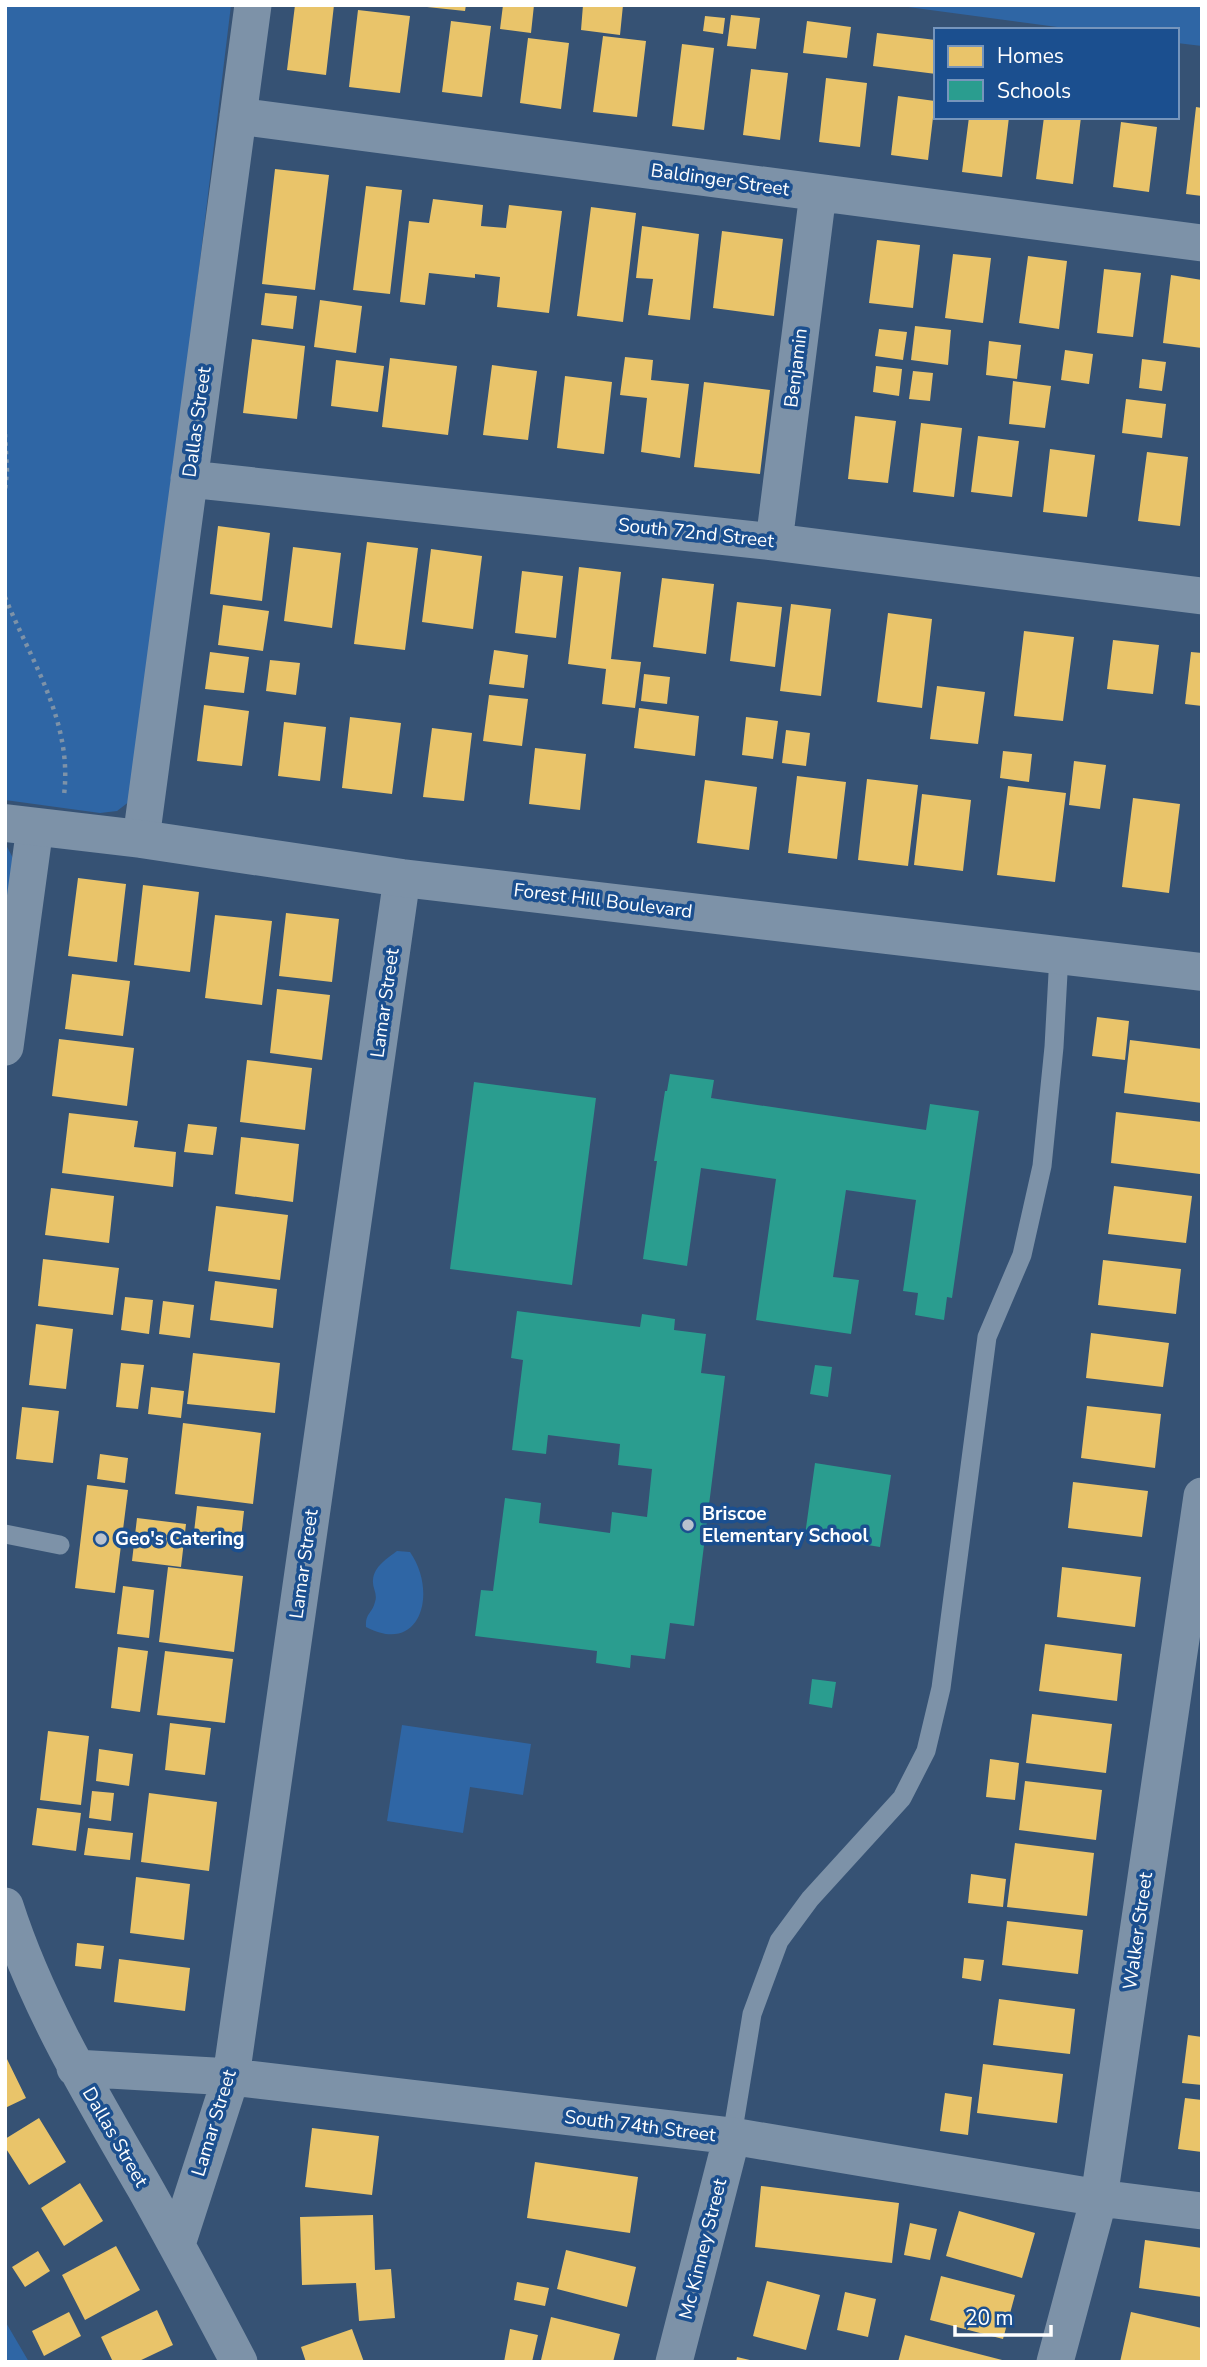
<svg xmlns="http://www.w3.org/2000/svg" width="1207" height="2367" font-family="'Nunito Sans',sans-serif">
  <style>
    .green { fill: #2f66a5 }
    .homes { fill: #e9c46a }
    .schools { fill: #2a9d8f }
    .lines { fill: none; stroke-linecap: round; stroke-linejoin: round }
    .path { stroke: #7d92a8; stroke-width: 4.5; stroke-dasharray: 3.5 5; stroke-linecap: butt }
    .service { stroke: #7d92a8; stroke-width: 19 }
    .minor { stroke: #7d92a8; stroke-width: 37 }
    .tertiary { stroke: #7d92a8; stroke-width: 38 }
    .poi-dot { fill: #b9c2ce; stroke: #1b4f8f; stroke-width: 2.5 }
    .labels { text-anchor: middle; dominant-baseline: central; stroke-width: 7; stroke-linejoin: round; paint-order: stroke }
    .street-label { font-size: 19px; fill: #fff; stroke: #1b4f8f }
    .poi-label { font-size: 19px; font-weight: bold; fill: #fff; stroke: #1b4f8f; text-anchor: start }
  </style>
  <rect width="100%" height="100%" fill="#365274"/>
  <path class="green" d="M5 5H231L137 780 130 801 117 811 100 813 5 800Z
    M893 5H1202V46L1177 43V30H1080Z
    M5 843 15 862 5 965Z
    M397 1551 410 1552C438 1592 421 1656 366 1627 365 1613 372 1614 375 1602 378 1594 372 1588 373 1580 374 1566 388 1558 397 1551Z
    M402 1725 531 1744 523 1795 470 1787 463 1833 387 1821Z
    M5 2321 29 2362H5Z"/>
  <path class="homes" d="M295 5H334L326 75 287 70Z
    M427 5H466L465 11 427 7Z
    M503 5H534L531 33 500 29Z
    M583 5H623L620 35 581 30Z
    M358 10 410 16 400 93 349 87Z
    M731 15 760 18 756 49 727 46Z
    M705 16 725 18 723 34 703 31Z
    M451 21 491 26 482 97 442 92Z
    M807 21 851 27 847 58 803 53Z
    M877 33 936 40V74L873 66Z
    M603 36 646 41 637 117 593 112Z
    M528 38 569 43 561 109 520 103Z
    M682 44 714 48 704 130 672 126Z
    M751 69 788 73 780 140 743 135Z
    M826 78 867 83 860 147 819 142Z
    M898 96 935 101 928 160 891 155Z
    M1196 107 1202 108V196L1186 194Z
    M969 117H1009L1002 177 962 172Z
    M1044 117H1081L1073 184 1036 179Z
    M1121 122 1157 127 1149 192 1113 187Z
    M275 169 329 175 315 290 262 284Z
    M366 186 402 190 390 294 353 290Z
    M433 199 483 205 481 226 506 228 509 205 562 211 549 313 497 307 500 277 475 274V278L429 273 425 305 400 302 409 221 429 223Z
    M591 207 636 213 623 322 577 316Z
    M642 226 699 234 690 320 648 315 653 279 636 278Z
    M722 231 783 239 774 316 713 308Z
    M877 240 920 245 913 308 869 303Z
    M953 254 991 258 983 323 945 318Z
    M1028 256 1067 261 1059 329 1019 323Z
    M1104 269 1141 273 1133 337 1097 333Z
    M1171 275 1202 280V348L1163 343Z
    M265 293 297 296 293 329 261 325Z
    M320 300 362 306 356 353 314 347Z
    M915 326 951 330 948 365 911 360Z
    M879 329 907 332 903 360 875 356Z
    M252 339 305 346 297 419 243 413Z
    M989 341 1021 345 1017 379 986 375Z
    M1065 350 1093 354 1089 384 1061 380Z
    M625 357 653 360 651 380 689 384 680 458 641 452 647 398 620 395Z
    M390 358 457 366 448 435 382 427Z
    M1142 359 1166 362 1162 391 1139 388Z
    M336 360 384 366 378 412 331 406Z
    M492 365 537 371 528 440 483 435Z
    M876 366 902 369 899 396 873 392Z
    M913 371 933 373 930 401 909 399Z
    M565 376 612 382 604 454 557 448Z
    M1013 381 1051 386 1045 428 1009 424Z
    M704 382 770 390 760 474 694 467Z
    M1126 399 1166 404 1162 438 1122 433Z
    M855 416 896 421 888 483 848 479Z
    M921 423 962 428 954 497 913 492Z
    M978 436 1019 441 1012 497 971 492Z
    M1050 449 1095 455 1087 517 1043 512Z
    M1147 452 1188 457 1180 526 1138 521Z
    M218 526 270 533 262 601 210 594Z
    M367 542 418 548 405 650 354 644Z
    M293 547 341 553 332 628 284 621Z
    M431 549 482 556 473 629 422 622Z
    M579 567 621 572 611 659 641 662 635 708 602 704 606 669 568 664Z
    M522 571 563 576 556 638 515 633Z
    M662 578 714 584 706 654 653 647Z
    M737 602 782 607 775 667 730 661Z
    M791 604 831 609 821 696 780 691Z
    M223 605 269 611 263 651 218 645Z
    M888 613 932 619 922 708 877 702Z
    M1024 631 1074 637 1063 721 1014 716Z
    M1113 640 1159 645 1153 694 1107 689Z
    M494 650 528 655 524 688 489 684Z
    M210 652 249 657 244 693 205 689Z
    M1191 652 1202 653V706L1185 704Z
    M270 660 300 663 296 695 266 691Z
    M644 674 670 677 667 704 641 701Z
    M937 686 985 692 978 744 930 739Z
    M489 695 528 699 522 746 483 741Z
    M204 705 249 711 242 766 197 761Z
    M639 708 699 716 695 756 634 748Z
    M350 717 401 723 392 794 342 788Z
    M746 717 778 721 773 759 742 755Z
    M284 722 326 727 320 781 278 776Z
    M432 728 472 733 464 801 423 797Z
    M786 730 810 733 806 766 782 763Z
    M535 748 586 754 580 810 529 804Z
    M1003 751 1032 754 1029 782 1000 778Z
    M1074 761 1106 765 1100 809 1069 805Z
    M797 776 846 782 837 859 788 853Z
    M867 779 918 785 908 866 858 860Z
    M705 780 757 787 749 850 697 843Z
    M1008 786 1066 793 1055 882 997 875Z
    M922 794 971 800 963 871 914 865Z
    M1133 798 1180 804 1169 893 1122 887Z
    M78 878 126 884 117 962 68 956Z
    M143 885 199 892 190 972 134 965Z
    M286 913 339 919 332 982 279 976Z
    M215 915 272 921 262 1005 205 998Z
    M72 974 130 981 123 1036 65 1029Z
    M277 989 330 995 322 1060 270 1053Z
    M1097 1017 1129 1021 1125 1060 1092 1056Z
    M59 1039 134 1048 127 1106 52 1096Z
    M1130 1040 1202 1049V1103L1124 1093Z
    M247 1060 312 1068 305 1130 240 1122Z
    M1116 1112 1202 1122 1200 1174 1111 1163Z
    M69 1113 138 1121 134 1147 176 1152 173 1187 62 1173Z
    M188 1124 217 1127 213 1155 184 1152Z
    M241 1137 299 1144 293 1202 235 1194Z
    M1114 1186 1192 1196 1186 1243 1108 1234Z
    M51 1188 114 1196 109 1243 45 1235Z
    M216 1206 288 1215 280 1280 208 1271Z
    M43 1259 119 1268 113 1315 38 1306Z
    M1103 1260 1181 1269 1176 1314 1098 1305Z
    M215 1281 277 1289 273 1328 210 1320Z
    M125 1297 153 1300 149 1334 121 1330Z
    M163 1301 194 1305 190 1338 159 1334Z
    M36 1324 73 1329 66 1389 29 1385Z
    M1091 1333 1169 1343 1163 1387 1086 1378Z
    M193 1353 280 1363 275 1413 187 1404Z
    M121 1363 144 1365 138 1409 116 1407Z
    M151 1387 184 1391 181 1418 148 1414Z
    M1087 1406 1161 1414 1155 1468 1081 1458Z
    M22 1407 59 1411 53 1463 16 1459Z
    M183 1423 261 1433 253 1504 175 1494Z
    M100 1454 128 1458 125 1483 97 1479Z
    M1073 1482 1148 1491 1142 1537 1068 1528Z
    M87 1485 128 1490 115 1593 75 1588Z
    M197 1506 244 1511 240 1547 193 1541Z
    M137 1518 186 1524 181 1567 132 1561Z
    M168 1567 243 1576 234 1652 159 1642Z
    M1062 1567 1141 1577 1135 1627 1057 1617Z
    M123 1586 154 1590 149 1638 117 1634Z
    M1045 1644 1122 1654 1117 1701 1039 1691Z
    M118 1647 148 1651 140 1712 111 1708Z
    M165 1651 233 1659 225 1723 157 1715Z
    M1032 1714 1112 1724 1106 1773 1026 1763Z
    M170 1723 211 1728 205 1775 165 1770Z
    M48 1731 89 1736 81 1805 40 1800Z
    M99 1749 133 1754 129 1786 96 1781Z
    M990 1759 1019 1763 1015 1800 986 1797Z
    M1025 1781 1102 1790 1096 1840 1019 1830Z
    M92 1791 114 1793 111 1821 89 1818Z
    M149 1793 217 1802 209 1871 141 1862Z
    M37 1808 81 1813 76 1851 32 1845Z
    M88 1828 133 1833 130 1860 84 1855Z
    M1015 1843 1094 1853 1087 1916 1007 1907Z
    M971 1874 1006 1879 1003 1907 968 1903Z
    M136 1877 190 1884 184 1940 130 1933Z
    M1007 1921 1083 1930 1078 1974 1002 1965Z
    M77 1943 104 1946 101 1969 75 1966Z
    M964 1958 984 1960 981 1981 962 1978Z
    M119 1959 190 1968 185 2011 114 2002Z
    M999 1999 1075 2009 1070 2054 993 2045Z
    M1188 2035 1202 2037V2085L1182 2083Z
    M5 2055 26 2098 5 2108Z
    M983 2064 1063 2074 1057 2123 977 2113Z
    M945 2093 972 2097 968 2135 940 2131Z
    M1185 2098 1202 2100V2152L1178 2149Z
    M39 2118 66 2162 29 2185 5 2147V2139Z
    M312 2128 379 2136 372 2195 305 2187Z
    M535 2162 638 2177 630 2233 527 2218Z
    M80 2183 103 2221 64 2246 41 2208Z
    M761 2186 899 2203 892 2263 755 2247Z
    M959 2211 1035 2233 1022 2278 946 2256Z
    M373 2215 375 2270 391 2269 395 2318 359 2321 356 2283 302 2285 300 2217Z
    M910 2223 937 2229 930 2260 904 2255Z
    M1145 2240 1202 2248V2297L1139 2288Z
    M116 2246 140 2290 85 2320 62 2275Z
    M566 2250 636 2267 627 2307 557 2289Z
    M38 2251 50 2271 25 2287 12 2267Z
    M941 2276 1015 2295 1003 2339 930 2320Z
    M767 2281 820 2295 806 2350 753 2336Z
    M517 2282 549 2288 545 2306 514 2300Z
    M845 2292 876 2299 868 2337 837 2330Z
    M157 2310 173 2345 137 2362H113L101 2337Z
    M69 2312 81 2336 44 2356 32 2331Z
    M1131 2312 1202 2328V2362H1120Z
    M551 2317 620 2334 613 2362 541 2360Z
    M352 2329 364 2362H306L301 2347Z
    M510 2329 538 2335 532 2362H504Z
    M905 2335 1006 2361V2362H898Z
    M737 2357 754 2361 753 2362H736Z"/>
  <path class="schools" d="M670 1074 714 1080 711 1098 926 1130 930 1104 979 1111 952 1298 947 1297 944 1320 915 1315 918 1293 903 1291 916 1200 846 1190 833 1277 859 1280 851 1334 756 1320 776 1179 701 1168 687 1266 643 1259 657 1161H654L665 1091H667Z
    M474 1082 596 1098 572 1285 450 1269Z
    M517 1311 640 1327 642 1314 675 1319 674 1330 706 1334 701 1373 725 1376 694 1626 670 1623 665 1659 631 1655 630 1668 596 1663 597 1651 475 1636 481 1590 493 1591 505 1498 541 1503 539 1523 610 1533 612 1512 647 1517 652 1469 618 1465 620 1444 548 1435 546 1454 512 1450 523 1360 511 1358Z
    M815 1365 832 1367 828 1397 810 1394Z
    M815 1463 891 1475 880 1547 805 1535Z
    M812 1679 836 1682 832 1708 809 1704Z"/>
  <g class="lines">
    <path class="path" d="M5 434 7 471 5 491
      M5 597C31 661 73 722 64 795"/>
    <path class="service" d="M5 1534 60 1545
      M732 2136 752 2014 779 1941 810 1899 902 1798 926 1751 941 1688 987 1337 1022 1255 1042 1166 1054 1047 1059 955"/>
    <path class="minor" d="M238 116 1202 243
      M189 479 774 542 1202 596
      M774 542 818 193
      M141 839 253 5
      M5 1047 35 827
      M5 1906C37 2006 93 2098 145 2188 177 2245 208 2303 239 2362
      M75 2068 231 2077 732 2136 1099 2198 1202 2211
      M177 2244 231 2077 402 878
      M674 2362 732 2136
      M1055 2362 1099 2198 1202 1496"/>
    <path class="tertiary" d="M5 823 141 839 402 878 1202 972"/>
  </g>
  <g class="poi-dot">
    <circle cx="688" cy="1525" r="7"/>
    <circle cx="101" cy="1539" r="7"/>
  </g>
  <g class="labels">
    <g class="street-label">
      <text transform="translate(720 180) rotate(8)">Baldinger Street</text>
      <text transform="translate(796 368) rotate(-83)">Benjamin</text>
      <text transform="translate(197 422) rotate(-82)">Dallas Street</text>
      <text transform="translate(696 533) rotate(6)">South 72nd Street</text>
      <text transform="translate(603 901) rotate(7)">Forest Hill Boulevard</text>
      <text transform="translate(385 1003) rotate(-82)">Lamar Street</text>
      <text transform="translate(304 1564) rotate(-82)">Lamar Street</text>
      <text transform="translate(1138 1931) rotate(-82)">Walker Street</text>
      <text transform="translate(214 2123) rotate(-73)">Lamar Street</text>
      <text transform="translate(640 2126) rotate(7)">South 74th Street</text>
      <text transform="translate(115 2137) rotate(60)">Dallas Street</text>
      <text transform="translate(703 2249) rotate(-76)">Mc Kinney Street</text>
    </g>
    <g class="poi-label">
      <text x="702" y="1514">Briscoe<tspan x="702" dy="22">Elementary School</tspan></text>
      <text x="115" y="1539">Geo's Catering</text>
    </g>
  </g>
  <rect width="1207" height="2367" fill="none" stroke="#ffffff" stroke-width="14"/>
  <rect x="934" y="28" width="245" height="91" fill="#1b4f8f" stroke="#7695bc" stroke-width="2"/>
  <rect x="948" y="46" width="35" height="21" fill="#e9c46a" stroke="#7695bc" stroke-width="2"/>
  <text x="997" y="63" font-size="21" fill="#ffffff">Homes</text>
  <rect x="948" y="80" width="35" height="21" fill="#2a9d8f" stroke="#7695bc" stroke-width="2"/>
  <text x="997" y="98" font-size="21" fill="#ffffff">Schools</text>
  <path d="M955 2325v10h96v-10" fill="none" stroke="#ffffff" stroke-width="3.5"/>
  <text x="965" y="2325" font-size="21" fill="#ffffff" stroke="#1b4f8f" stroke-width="5" paint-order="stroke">20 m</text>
</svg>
